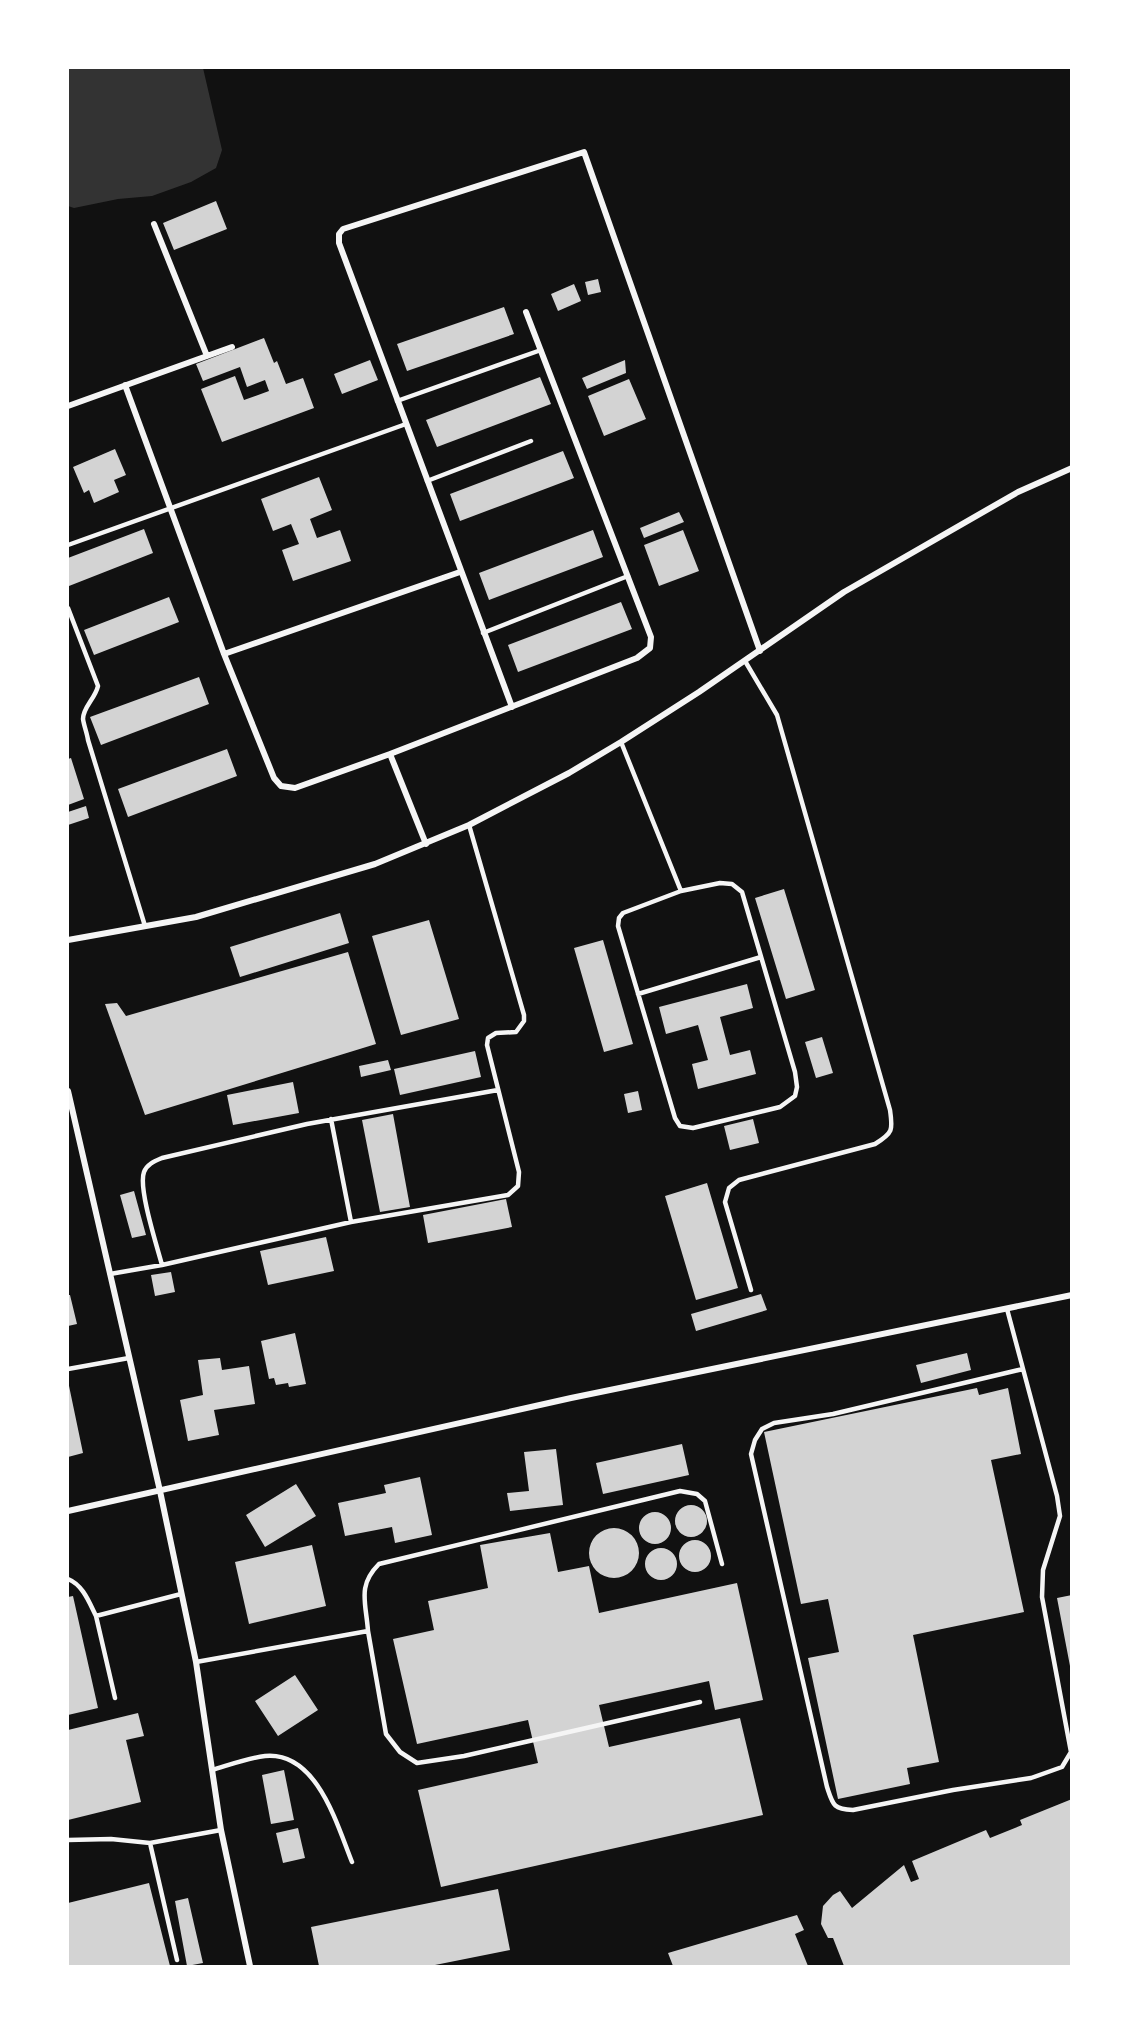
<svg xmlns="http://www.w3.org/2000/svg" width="1139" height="2034" font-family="'Alegreya Sans',sans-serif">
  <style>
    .water { fill: #333 }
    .building { fill: #d3d3d3 }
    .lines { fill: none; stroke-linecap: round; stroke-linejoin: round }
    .service { stroke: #f5f5f5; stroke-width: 4.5 }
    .minor { stroke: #f5f5f5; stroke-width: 6 }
  </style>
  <rect width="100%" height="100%" fill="#111"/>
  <path class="water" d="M68 68H203L222 150 216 168 191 182 152 196 118 199 74 208 68 206Z"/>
  <path class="building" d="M216 201 227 229 174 250 163 223Z
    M598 279 601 292 588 295 585 282Z
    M574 284 581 301 558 311 551 294Z
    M504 307 514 334 407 371 397 344Z
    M264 338 274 363 277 361 286 384 303 378 314 408 222 442 201 389 235 376 244 400 269 391 265 380 247 387 240 367 203 381 196 364Z
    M370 360 378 380 342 394 334 374Z
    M625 360 626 373 587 389 582 378Z
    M540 377 551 404 437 447 426 420Z
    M629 379 646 419 604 436 588 396Z
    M115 449 126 475 114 480 119 492 94 503 89 490 84 493 73 467Z
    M563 451 574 478 460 521 450 494Z
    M319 477 332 510 310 519 317 538 340 530 351 561 293 581 282 550 299 544 291 524 273 531 261 499Z
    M679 512 684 522 644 538 640 528Z
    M144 529 153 553 69 586 68 558Z
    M593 530 603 557 489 600 479 573Z
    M683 530 699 571 659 586 644 545Z
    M169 597 179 622 94 655 84 630Z
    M621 602 632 629 518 672 508 645Z
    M199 677 209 704 101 745 90 717Z
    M227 749 237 776 128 817 118 789Z
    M71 758 84 799 68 805V759Z
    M86 806 89 818 68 825V812Z
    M784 889 815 990 786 999 755 898Z
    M340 913 349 943 240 977 230 947Z
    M429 920 459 1019 401 1035 372 936Z
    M603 940 633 1044 604 1052 574 948Z
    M348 952 376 1044 145 1115 105 1004 117 1003 126 1016Z
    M747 984 753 1008 720 1017 730 1055 750 1050 756 1074 698 1089 692 1064 708 1060 698 1025 666 1034 659 1007Z
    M822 1037 833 1073 816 1078 805 1042Z
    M475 1051 481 1077 400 1095 394 1069Z
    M388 1060 391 1070 361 1077 359 1066Z
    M293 1082 299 1113 233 1125 227 1095Z
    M638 1091 642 1110 628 1113 624 1094Z
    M393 1114 410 1207 380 1212 362 1120Z
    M753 1119 759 1143 730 1150 724 1126Z
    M707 1183 738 1288 696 1300 665 1196Z
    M134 1191 146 1235 132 1238 120 1195Z
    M506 1199 512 1227 428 1243 423 1215Z
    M326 1237 334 1271 268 1285 260 1251Z
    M171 1272 175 1292 155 1296 151 1275Z
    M761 1294 767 1310 696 1331 691 1314Z
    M68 1295H70L77 1324 68 1326Z
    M295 1333 306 1384 289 1387 288 1383 276 1385 274 1378 269 1379 261 1341Z
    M967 1353 971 1370 921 1383 916 1365Z
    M220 1358 222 1370 249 1366 255 1404 214 1410 219 1435 188 1441 180 1400 203 1395 198 1360Z
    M68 1381 83 1453 68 1457Z
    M977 1388 979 1395 1008 1388 1021 1454 991 1460 1024 1612 913 1635 939 1762 907 1768 910 1784 838 1799 808 1658 839 1652 828 1599 801 1604 764 1432Z
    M682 1444 689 1475 603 1494 596 1463Z
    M556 1449 563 1505 510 1511 507 1493 529 1491 524 1452Z
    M420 1477 432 1535 395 1543 392 1527 345 1536 338 1503 386 1493 384 1485Z
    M296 1484 316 1516 265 1547 246 1515Z
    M675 1521a16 16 0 1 1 32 0a16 16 0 1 1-32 0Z
    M639 1528a16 16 0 1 1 32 0a16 16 0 1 1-32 0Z
    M589 1553a25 25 0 1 1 50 0a25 25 0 1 1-50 0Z
    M550 1533 558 1572 589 1566 599 1613 737 1583 763 1700 715 1710 709 1681 599 1705 609 1747 740 1718 763 1815 441 1887 418 1790 538 1763 528 1720 417 1744 393 1639 434 1630 428 1601 488 1588 480 1545Z
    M679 1556a16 16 0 1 1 32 0a16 16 0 1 1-32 0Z
    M312 1545 326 1606 249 1624 235 1562Z
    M645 1564a16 16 0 1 1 32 0a16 16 0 1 1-32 0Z
    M1072 1595V1666H1070L1057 1598Z
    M73 1596 98 1708 68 1715V1597Z
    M295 1675 318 1710 278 1736 255 1701Z
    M138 1713 144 1736 126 1740 141 1802 68 1820V1730Z
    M284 1770 294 1820 271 1824 262 1775Z
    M1072 1799V1966H844L833 1938H828L821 1924 823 1906 833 1895 840 1891 852 1908 904 1865 911 1882 919 1879 912 1861 986 1830 990 1838 1022 1825 1020 1820Z
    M298 1828 305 1858 283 1863 276 1833Z
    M149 1883 170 1966H131V1965L122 1966H68V1903Z
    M498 1889 510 1950 430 1966H319L311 1927Z
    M188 1898 203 1963 187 1966 175 1901Z
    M797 1915 804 1930 795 1934 808 1966H673L668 1953Z"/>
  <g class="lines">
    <path class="service" d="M397 401 541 350
      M427 481 531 441
      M68 545 406 424
      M68 608 98 686C95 699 83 707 83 719 84 726 87 733 88 740L145 926
      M483 633 628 576
      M745 661 777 715 890 1110C893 1130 893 1133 875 1144L739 1180 729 1188 725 1202 751 1290
      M621 742 681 891
      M720 883 732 884 742 892 795 1072 797 1087 795 1096 780 1107 693 1128 680 1126 675 1118 618 926 619 918 623 913 681 891Z
      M638 994 761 957
      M331 1119 351 1222
      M162 1265C157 1246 138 1188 144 1172 147 1164 155 1161 162 1158L307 1124 498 1090
      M110 1274 162 1265 351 1222 508 1195 518 1186 519 1172 487 1045 488 1038 496 1033 516 1032 524 1021V1015L469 825
      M1007 1309 1057 1496 1060 1516 1043 1570 1042 1597 1071 1752 1062 1767 1031 1778 953 1790 853 1810C833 1809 833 1805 827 1787L751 1454 755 1440 762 1429 774 1423 833 1414 1023 1369
      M68 1369 129 1358
      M68 1579C83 1585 89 1602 96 1616
      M368 1631C366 1602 357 1586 379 1564L680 1491 697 1494 705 1501 722 1564
      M196 1662 368 1631 386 1734 400 1752 417 1763 464 1756 700 1702
      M115 1698 96 1616 181 1594
      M212 1770C229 1765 248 1758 265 1756 317 1751 337 1825 352 1862
      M68 1840 111 1839 150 1843 221 1830
      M150 1843 177 1960"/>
    <path class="minor" d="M154 224 207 356
      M125 385 224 654 274 778 281 786 295 788 390 754 637 658 650 648 651 637 526 312
      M68 406 232 347
      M224 654 460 572
      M512 707 339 243V234L343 229 584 152 760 651
      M390 754 426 844
      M68 940 196 917 375 864 469 825 569 773 621 742 699 692 844 592 1018 492 1072 468
      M68 1091 160 1491 196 1662 221 1830 250 1966
      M68 1511 571 1398 1072 1295"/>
  </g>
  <rect width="1139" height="2034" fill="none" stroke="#ffffff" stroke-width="138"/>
</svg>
